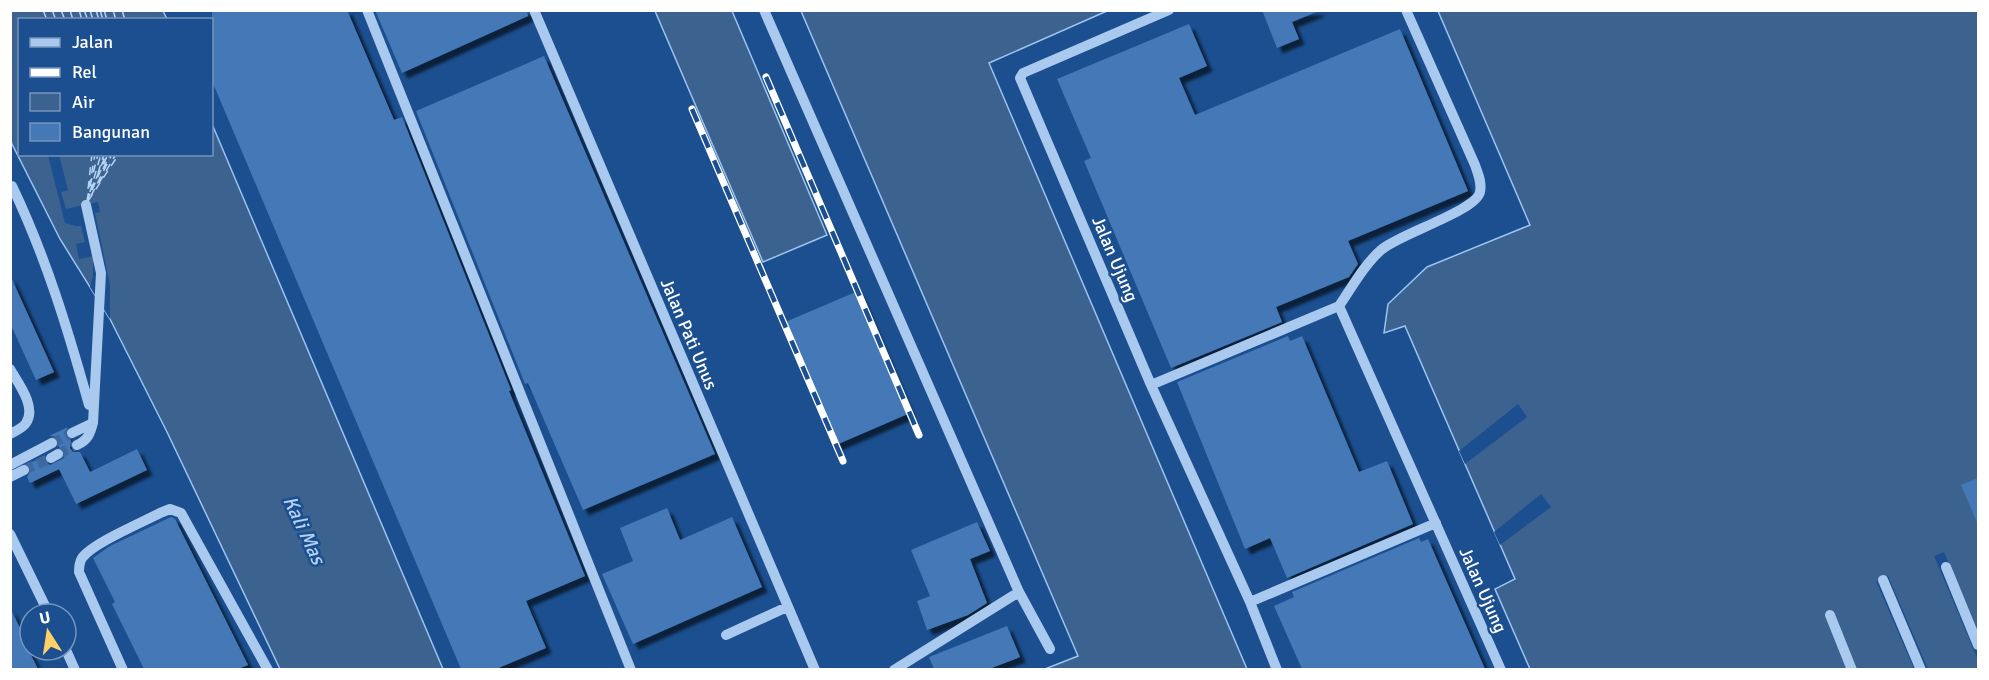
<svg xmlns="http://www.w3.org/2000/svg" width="1989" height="680" font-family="Signika,sans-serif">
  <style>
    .water { fill: #3c6290; stroke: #9cc4f0; stroke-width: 1.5 }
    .pier { fill: #1b4f8f }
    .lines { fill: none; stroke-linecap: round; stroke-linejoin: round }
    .ferry { stroke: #b5d3f5; stroke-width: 1.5; stroke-dasharray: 8 6; stroke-linecap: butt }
    .building { fill: #4478b7; filter: url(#shadow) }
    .minor-tunnel { stroke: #3d69a0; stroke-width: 10; stroke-dasharray: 10 5; stroke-linecap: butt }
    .minor { stroke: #a9c9ee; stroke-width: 10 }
    .rail-casing { stroke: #fff; stroke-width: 7 }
    .rail { stroke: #1b4f8f; stroke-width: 4.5; stroke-dasharray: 14; stroke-linecap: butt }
    .labels { text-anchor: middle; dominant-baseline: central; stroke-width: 5; stroke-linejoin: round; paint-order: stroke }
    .street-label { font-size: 18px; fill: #fff; stroke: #1b4f8f }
    .water-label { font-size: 20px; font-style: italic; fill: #b5d3f5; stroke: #1b4f8f }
  </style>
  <defs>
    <filter id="shadow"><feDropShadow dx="5.5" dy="5.5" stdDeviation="1.5" flood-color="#0009"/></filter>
  </defs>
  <rect width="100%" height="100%" fill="#1b4f8f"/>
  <path class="water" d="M11 11H163L167 19 20 20V154H212V124L443 669H280L167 432 110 319 60 239 11 142Z
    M655 11H732L827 235 763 262Z
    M801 11H1107L989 63 1247 669H1045L1078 656Z
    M1438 11H1978V669H1530L1495 589 1515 579 1405 326 1384 333 1388 304 1427 267 1530 225Z"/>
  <path class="pier" d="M48 155H52L53 156 59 155 68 190 61 192 66 209 98 202 100 212 95 213 110 285V319L90 287 93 276V256L79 259 76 244 85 242 81 226H76L65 223Z
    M1518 404 1527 417 1465 464 1459 451Z
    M1541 494 1551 507 1500 545 1494 532Z
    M1944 552 1978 632V660L1934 556Z
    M1888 576 1928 669H1914L1876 581Z"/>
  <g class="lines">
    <path class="ferry" d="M43 10 47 20
      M52 10 56 20
      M61 10 65 20
      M70 10 73 20
      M79 10 82 20
      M84 10 88 20
      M90 10 93 20
      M96 10 99 20
      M100 10 103 20
      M104 10 107 20
      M113 10 116 20
      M122 10 125 20
      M103 169 110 154
      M98 173 104 154
      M96 179 106 154
      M99 183 116 154
      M90 186 98 154
      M88 189 92 154
      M91 190 96 177
      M92 190 108 154
      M90 192 101 154
      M91 196 112 154
      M87 201 92 189
      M87 201 95 154
      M88 201 119 154"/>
  </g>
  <path class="building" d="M212 10H347L394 120 402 117 511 390 509 391 585 576 526 601 546 648 496 669H461L212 81Z
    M375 10H527L528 16 402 73Z
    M1262 10H1319V11L1292 22 1299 39 1277 48Z
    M1189 24 1207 66 1179 78 1195 115 1400 29 1468 191 1348 241 1358 264 1349 277 1276 307 1282 322 1171 368 1084 161 1091 158 1057 79Z
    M544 56 715 454 583 510 528 383 525 384 416 111Z
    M10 275 54 372 36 380 10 323Z
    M858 291 910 413 836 445 783 323Z
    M1288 336 1290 341 1302 336 1359 472 1387 461 1413 524 1287 578 1270 538 1245 549 1177 382Z
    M68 427 65 433 67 439 71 440 70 448 73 452H80L90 472 137 449 147 470 76 504 59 469 30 483 27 477 31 470 28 464 44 456 45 462 50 465 64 458 65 451 59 447 58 439 55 436H49Z
    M1978 478V525L1961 485Z
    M667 508 680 540 732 517 762 587 633 644 602 574 633 561 620 528Z
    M171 517 175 519 248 665 238 669H144L112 604 115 602 93 558 110 546Z
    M977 522 990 551 970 559 987 603 968 615 927 630 917 601 930 596 911 550Z
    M1419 538 1421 542 1428 539 1485 669H1302L1274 606 1294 597 1292 592Z
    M10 608 24 636 22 637 38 669H10Z
    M1007 626 1020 657 989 669H934L929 657Z"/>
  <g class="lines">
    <path class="minor-tunnel" d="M52 443 72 433
      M58 454 77 445
      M24 470 51 458"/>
    <path class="minor" d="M367 10 631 670
      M534 10 815 670
      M764 10 1019 592 894 670
      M1169 10 1023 73 1020 78 1151 385 1250 602 1436 523
      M1406 10 1475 165C1478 174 1482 182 1480 192 1476 211 1399 234 1381 250 1364 265 1352 287 1339 306L1501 670
      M12 186C46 257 68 330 89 405
      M10 369C18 383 37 407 26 423 23 428 16 431 10 434
      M1151 385 1339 306
      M72 433 93 423
      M77 445C88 440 90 434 93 423L101 273 86 205
      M51 458 58 454
      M10 465 52 443
      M10 477 24 470
      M10 534 49 614
      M1946 567 1978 645
      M1883 580 1921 670
      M1019 592 1050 649
      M1250 602 1277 670
      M1830 615 1852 670
      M726 635 787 607
      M66 650 75 670
      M123 670 79 572C79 567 79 563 82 558 93 543 141 523 160 513L170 509 181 513 268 670"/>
    <defs>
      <path id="rail" d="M766 77 919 435
        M692 109 843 461"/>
    </defs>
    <use href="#rail" class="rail-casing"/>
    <use href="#rail" class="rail"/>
  </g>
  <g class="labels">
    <g class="street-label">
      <text transform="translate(1115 259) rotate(67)">Jalan Ujung</text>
      <text transform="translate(689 334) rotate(67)">Jalan Pati Unus</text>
      <text transform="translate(1483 590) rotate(66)">Jalan Ujung</text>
    </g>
    <g class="water-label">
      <text transform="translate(304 530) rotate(65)">Kali Mas</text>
    </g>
  </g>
  <rect width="1989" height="680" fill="none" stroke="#ffffff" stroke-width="24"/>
  <rect x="18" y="18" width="195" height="138" fill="#1b4f8f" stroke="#7695bc" stroke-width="1.5"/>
  <rect x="30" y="38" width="30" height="9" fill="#a9c9ee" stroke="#7695bc" stroke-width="1.5"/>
  <text x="72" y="48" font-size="18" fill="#ffffff">Jalan</text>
  <rect x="30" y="68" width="30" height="9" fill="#ffffff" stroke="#7695bc" stroke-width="1.5"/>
  <text x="72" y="78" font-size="18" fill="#ffffff">Rel</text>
  <rect x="30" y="93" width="30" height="18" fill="#3c6290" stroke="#7695bc" stroke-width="1.5"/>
  <text x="72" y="108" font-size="18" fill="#ffffff">Air</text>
  <rect x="30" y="123" width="30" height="18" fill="#4478b7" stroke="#7695bc" stroke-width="1.5"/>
  <text x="72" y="138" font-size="18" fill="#ffffff">Bangunan</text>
  <g transform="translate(48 632) rotate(348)"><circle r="28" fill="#1b4f8f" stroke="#7695bc" stroke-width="1.5"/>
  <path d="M0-4.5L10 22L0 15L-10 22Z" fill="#ffd166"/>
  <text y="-9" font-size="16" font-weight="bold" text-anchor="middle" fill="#ffffff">U</text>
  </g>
</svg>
